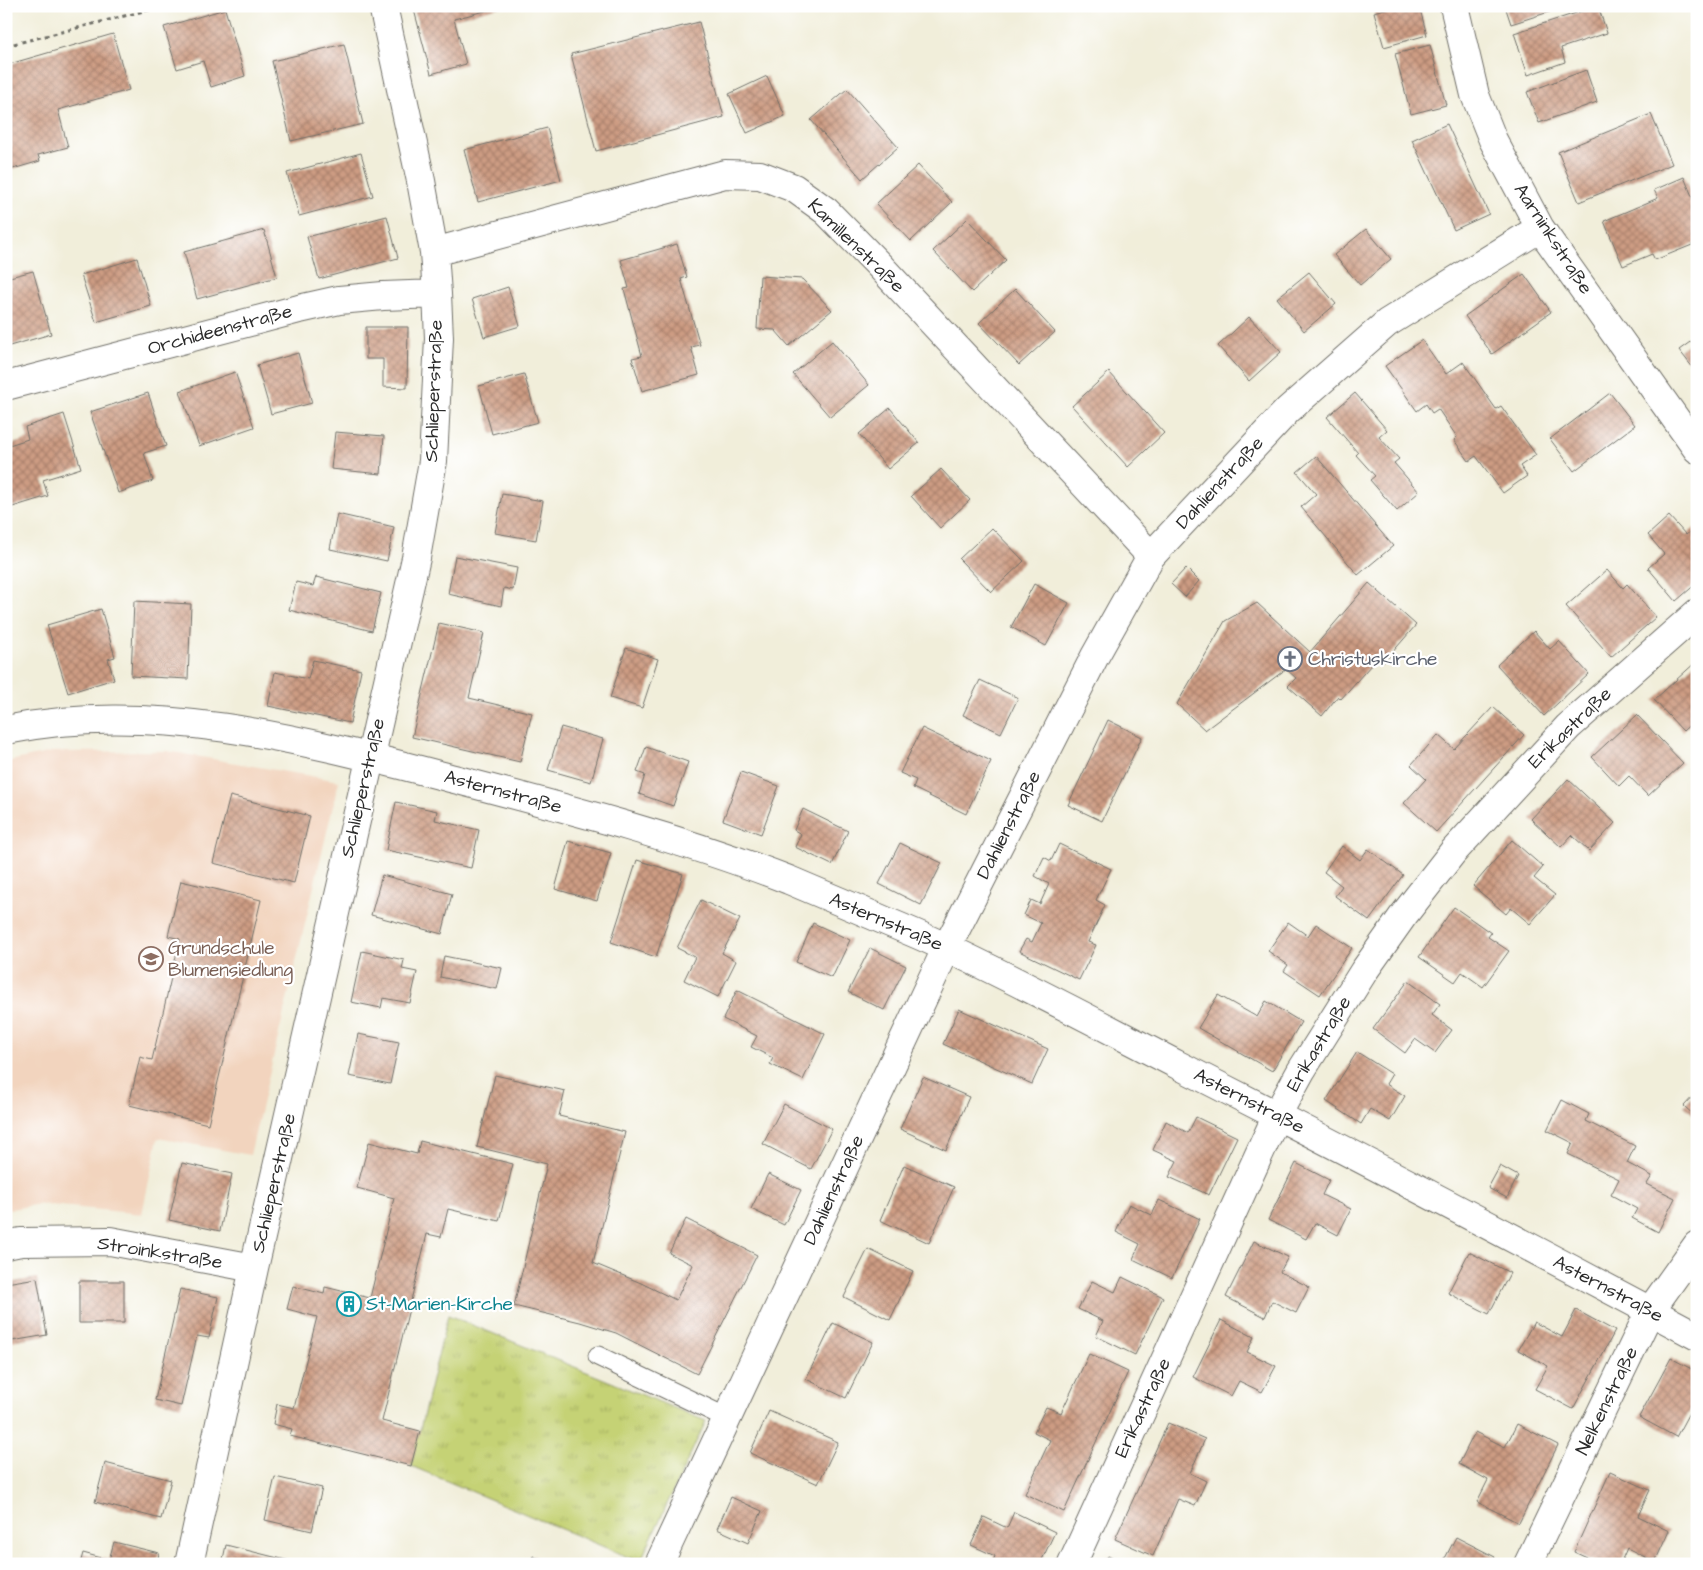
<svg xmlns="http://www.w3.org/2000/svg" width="1703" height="1570" font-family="'Architects Daughter',sans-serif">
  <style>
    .built { fill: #f2d4be }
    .park { fill: url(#park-tufts); stroke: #787e50 }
    .building { fill: url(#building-cross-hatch) }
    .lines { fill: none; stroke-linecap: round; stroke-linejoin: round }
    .service-casing { stroke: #706f68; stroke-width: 21 }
    .minor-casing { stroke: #706f68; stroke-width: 30 }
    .path { stroke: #706f68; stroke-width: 3; stroke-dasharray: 4 4; stroke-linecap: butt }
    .service { stroke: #fff; stroke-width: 19 }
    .minor { stroke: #fff; stroke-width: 28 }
    .labels { text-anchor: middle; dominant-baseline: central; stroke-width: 4.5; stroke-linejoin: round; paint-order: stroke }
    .street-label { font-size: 19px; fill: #2b2b2b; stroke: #fff }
    .worship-label { font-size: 19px; fill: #5b616d; stroke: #fff; text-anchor: start }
    .education-label { font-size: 19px; fill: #785e54; stroke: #fff; text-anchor: start }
    .culture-label { font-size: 19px; fill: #0d838f; stroke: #fff; text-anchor: start }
  </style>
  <defs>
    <pattern id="park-tufts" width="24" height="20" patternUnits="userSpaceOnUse" patternTransform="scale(1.25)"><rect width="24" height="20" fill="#c5d274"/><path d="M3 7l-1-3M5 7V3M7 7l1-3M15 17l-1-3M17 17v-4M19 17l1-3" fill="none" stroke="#a9b465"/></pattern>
    <pattern id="building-cross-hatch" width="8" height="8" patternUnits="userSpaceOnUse" patternTransform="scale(1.25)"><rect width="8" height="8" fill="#cd9c83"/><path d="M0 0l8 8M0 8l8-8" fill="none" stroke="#a77f6b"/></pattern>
  </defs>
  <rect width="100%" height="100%" fill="#fff"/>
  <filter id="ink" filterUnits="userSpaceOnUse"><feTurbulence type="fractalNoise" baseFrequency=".02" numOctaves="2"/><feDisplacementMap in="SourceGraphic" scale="10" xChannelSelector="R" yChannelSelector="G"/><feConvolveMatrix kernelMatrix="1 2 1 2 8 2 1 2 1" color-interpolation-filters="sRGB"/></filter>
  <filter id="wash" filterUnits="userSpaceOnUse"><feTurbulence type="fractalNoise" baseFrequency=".0096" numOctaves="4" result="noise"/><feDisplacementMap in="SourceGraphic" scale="20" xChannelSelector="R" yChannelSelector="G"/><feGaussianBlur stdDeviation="1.12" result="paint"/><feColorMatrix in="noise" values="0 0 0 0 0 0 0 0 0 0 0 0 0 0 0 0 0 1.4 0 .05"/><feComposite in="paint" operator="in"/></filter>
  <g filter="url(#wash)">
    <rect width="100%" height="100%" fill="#f1eeda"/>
    <path class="built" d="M167 751 339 781 250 1155 158 1138 142 1214 40 1204 6 1210V762L52 752Z"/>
    <path class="park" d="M448 1315 706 1421 640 1562 411 1466Z"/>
    <g id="blocks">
      <path class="building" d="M413 6H500V7L454 19 466 64 431 74Z
        M1395 6H1419L1427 35 1384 47 1374 12Z
        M1505 6H1565V7L1511 24Z
        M1598 6 1607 33 1561 48 1565 62 1528 75 1514 33Z
        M225 9 245 76 211 87 203 61 177 69 164 27Z
        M699 22 724 117 596 151 571 54Z
        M113 34 129 90 58 110 68 147 38 155 40 161 6 171V65Z
        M344 44 363 124 291 141 272 61Z
        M1430 45 1446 105 1411 114 1395 54Z
        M1586 70 1597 102 1539 123 1527 92Z
        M767 76 785 116 747 133 729 94Z
        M847 89 898 147 862 179 811 120Z
        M1651 114 1672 164 1579 202 1558 152Z
        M1447 124 1489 214 1454 230 1412 140Z
        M547 128 561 180 478 202 464 150Z
        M361 153 373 196 299 216 287 173Z
        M918 165 952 202 911 241 876 204Z
        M1684 177 1697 208V243L1655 260 1652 254 1623 266 1604 221 1658 198 1654 190Z
        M387 216 398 258 319 279 307 237Z
        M967 219 1006 260 972 292 933 251Z
        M1366 229 1391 259 1360 285 1334 255Z
        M264 230 277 277 197 299 184 252Z
        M677 244 687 277 681 279 700 345 691 347 699 375 642 391 632 358 642 356 624 289 629 288 621 260Z
        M137 258 151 306 96 322 81 275Z
        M33 271 51 334 6 347V278Z
        M1309 272 1336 304 1304 331 1277 298Z
        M1524 274 1551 312 1492 354 1465 316Z
        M760 276 802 279 832 310 789 346 775 330 757 329Z
        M508 287 520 326 484 337 472 299Z
        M1015 289 1055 332 1019 365 979 323Z
        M1249 317 1281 352 1249 381 1218 346Z
        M366 327H408L407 388 383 387V359H366Z
        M1697 337V373L1679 350Z
        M1422 340 1446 374 1463 362 1496 409 1501 406 1536 455 1520 466 1527 476 1503 493 1476 456 1469 461 1454 440 1457 437 1438 409 1432 413 1426 404 1417 411 1385 366Z
        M832 341 869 385 830 417 793 374Z
        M298 353 312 403 271 414 257 365Z
        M235 372 254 427 199 446 180 391Z
        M1109 372 1164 433 1128 467 1072 406Z
        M524 374 538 422 492 434 479 386Z
        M148 393 166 446 144 453 153 481 118 493 90 412Z
        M1355 393 1387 430 1379 437 1399 459 1394 463 1419 492 1397 511 1370 480 1375 476 1356 455 1358 453 1327 417Z
        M1610 393 1635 425 1574 471 1550 439Z
        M890 408 919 443 888 469 859 434Z
        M64 414 81 468 43 480 48 496 6 509V446L28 439 25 427Z
        M335 432 384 436 381 474 331 469Z
        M1316 456 1393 546 1358 575 1301 507 1316 494 1297 472Z
        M941 469 970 500 940 528 911 496Z
        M502 494 543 501 536 540 495 533Z
        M337 514 394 527 387 561 330 549Z
        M1669 516 1686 535 1697 526V583L1676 601 1648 568 1664 554 1648 535Z
        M992 528 1024 561 991 592 959 559Z
        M455 556 517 568 513 590 504 588 501 606 448 594Z
        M1186 568 1199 581 1185 597 1171 584Z
        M1607 570 1623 588 1627 584 1656 617 1611 657 1566 606Z
        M316 577 381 593 372 631 289 610 296 582 313 586Z
        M1369 583 1416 625 1384 662 1379 656 1341 699 1338 696 1322 716 1288 686 1296 678 1286 669 1205 730 1177 704 1225 621 1257 603 1310 652Z
        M1034 584 1069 603 1046 646 1011 627Z
        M134 601 191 604 188 679 131 676Z
        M101 609 115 657 108 659 114 679 68 693 47 625Z
        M439 623 484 633 469 698 532 713 520 762 412 737Z
        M1534 631 1550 649 1559 641 1589 674 1544 716 1497 665Z
        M626 648 658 659 642 708 610 698Z
        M313 660 361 670 350 723 268 706 275 672 308 679Z
        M1697 661V722L1695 720 1683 731 1654 700Z
        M980 680 1018 698 1001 733 963 715Z
        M1493 707 1524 735 1436 832 1404 803 1426 779 1411 765 1438 735 1454 749Z
        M1637 715 1683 763 1648 796 1629 776 1619 786 1592 757Z
        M1108 720 1142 737 1102 821 1068 805Z
        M561 727 603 739 591 782 548 770Z
        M922 728 991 761 966 814 913 788 916 780 900 773Z
        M646 747 688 762 673 806 639 794 645 775 637 772Z
        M741 772 779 786 761 834 723 820Z
        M1568 779 1615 823 1589 851 1572 835 1561 847 1531 819Z
        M230 796 310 816 294 883 213 863Z
        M396 802 437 811 435 820 479 830 471 868 386 850Z
        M803 809 848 831 832 865 795 847 801 834 794 830Z
        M1512 840 1543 867 1534 878 1555 895 1530 924 1511 908 1506 914 1473 886Z
        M568 841 611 853 597 901 555 889Z
        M900 843 942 863 921 905 879 884Z
        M1059 844 1111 869 1096 900 1105 905 1088 942 1096 945 1079 980 1019 951 1026 939 1032 942 1041 923 1024 915 1031 900 1040 904 1049 884 1035 876 1044 857 1051 861Z
        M1342 846 1360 860 1368 849 1403 875 1369 921 1335 896 1342 886 1324 872Z
        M637 860 683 874 656 957 611 942Z
        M382 875 452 894 442 934 371 915Z
        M181 881 261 900 208 1124 129 1105 140 1057 152 1060 180 939 168 936Z
        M701 900 740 919 722 953 736 961 718 997 684 980 695 957 677 948Z
        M1454 907 1491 933 1488 937 1509 951 1483 987 1462 972 1455 982 1419 957Z
        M1288 922 1308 936 1316 924 1352 948 1320 995 1284 971 1288 965 1268 951Z
        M813 923 850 940 832 978 796 962Z
        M870 948 906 966 884 1010 848 992Z
        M362 951 404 960 402 969 417 972 410 1003 383 998 381 1008 351 1002Z
        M444 956 502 968 497 989 440 977Z
        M1408 981 1440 1004 1432 1015 1452 1030 1435 1053 1415 1039 1405 1053 1373 1029Z
        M737 990 825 1034 803 1080 770 1064 773 1058 751 1047 757 1036 723 1019Z
        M1218 995 1257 1017 1266 1001 1301 1022 1272 1071 1198 1028Z
        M959 1009 1048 1049 1032 1084 943 1044Z
        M358 1034 399 1042 390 1084 349 1076Z
        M1357 1052 1392 1074 1386 1084 1405 1096 1390 1121 1370 1109 1361 1124 1326 1101Z
        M495 1075 565 1091 559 1116 625 1132 593 1263 641 1283 676 1300 693 1265 669 1253 686 1219 757 1255 697 1374 616 1333 580 1322 514 1306 547 1164 477 1147Z
        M923 1077 969 1097 946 1150 900 1129Z
        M1697 1092V1118L1684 1106Z
        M1562 1100 1589 1114 1586 1121 1635 1146 1627 1163 1652 1176 1647 1184 1675 1198 1658 1232 1632 1218 1637 1209 1611 1195 1619 1179 1568 1154 1573 1143 1547 1130Z
        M784 1104 832 1129 811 1169 763 1144Z
        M1196 1117 1237 1137 1209 1195 1169 1177 1177 1161 1153 1150 1166 1121 1188 1133Z
        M420 1141 513 1164 499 1221 448 1209 441 1237 427 1234 382 1421 420 1431 411 1466 290 1436 292 1429 273 1424 277 1404 294 1408 317 1317 287 1309 293 1286 324 1294 325 1287 370 1298 394 1198 357 1188 369 1142 417 1154Z
        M182 1163 232 1174 220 1231 169 1220Z
        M1296 1163 1329 1180 1322 1195 1351 1209 1338 1235 1315 1223 1306 1239 1268 1220Z
        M904 1165 954 1187 929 1243 880 1220Z
        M1500 1166 1518 1176 1507 1198 1488 1188Z
        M768 1174 801 1190 784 1225 751 1209Z
        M1159 1200 1200 1219 1172 1278 1133 1259 1140 1244 1116 1232 1129 1204 1152 1215Z
        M1254 1241 1288 1257 1280 1272 1309 1287 1296 1313 1272 1301 1265 1317 1226 1297Z
        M868 1249 913 1271 890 1320 844 1297Z
        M1469 1252 1510 1273 1489 1314 1448 1293Z
        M1122 1277 1163 1297 1135 1355 1096 1336 1103 1321 1078 1309 1092 1281 1115 1292Z
        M37 1278 47 1335 6 1342V1283Z
        M79 1281H124V1323H79Z
        M180 1289 218 1297 209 1338 197 1336 181 1406 155 1400Z
        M1576 1310 1615 1331 1573 1409 1535 1389 1548 1366 1518 1350 1534 1322 1562 1337Z
        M1221 1320 1254 1337 1247 1352 1276 1366 1262 1392 1239 1381 1231 1396 1193 1377Z
        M833 1323 873 1342 846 1398 806 1379Z
        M1089 1354 1128 1372 1064 1512 1025 1494 1050 1440 1034 1432 1046 1407 1061 1413Z
        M1671 1358 1697 1372V1413L1691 1409 1676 1437 1639 1417Z
        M769 1411 838 1442 818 1484 750 1453Z
        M1168 1423 1205 1439 1190 1473 1206 1481 1195 1506 1178 1499 1153 1556 1115 1539Z
        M1517 1424 1558 1445 1519 1523 1477 1502 1488 1480 1459 1464 1475 1432 1505 1447Z
        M105 1463 171 1480 161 1519 95 1502Z
        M1610 1472 1650 1490 1638 1516 1669 1531 1655 1562 1627 1548 1620 1564H1600L1574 1552Z
        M275 1477 322 1488 312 1531 265 1520Z
        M731 1497 762 1511 748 1543 717 1529Z
        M1014 1512 1055 1532 1040 1564H992L995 1556 971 1545 984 1517 1007 1528Z
        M1456 1537 1495 1557 1492 1564H1442Z
        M114 1542 159 1553 157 1564H80L83 1553 109 1560Z
        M226 1545 294 1562V1564H222Z
        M533 1556 550 1564H529Z
        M1108 1556 1124 1564H1103Z"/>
    </g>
  </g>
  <g filter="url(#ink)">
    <use href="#blocks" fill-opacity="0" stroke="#706f68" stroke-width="1"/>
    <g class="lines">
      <defs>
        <path id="service" d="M598 1356 727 1418"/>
        <path id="minor" d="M1454 6 1475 95 1493 140 1540 228 1697 449
          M434 252 725 174 760 175 794 188 826 211 878 264 1151 556
          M6 386 299 309 339 300 383 296 437 294
          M6 730C150 700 300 739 439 775 557 806 676 836 789 880 818 892 846 904 874 916 899 927 925 937 949 949 1026 985 1102 1026 1178 1065 1352 1153 1525 1244 1697 1336
          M6 1245 21 1242 110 1241 254 1268
          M189 1564 254 1268 416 558 433 461 439 338 437 294 434 252 421 181 383 6
          M659 1564 947 947 1095 656 1151 556 1288 410 1387 323 1540 228
          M1072 1564 1277 1115 1301 1071 1364 971 1403 916 1453 852 1568 727 1697 613
          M1528 1564 1650 1311 1697 1245"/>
      </defs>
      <use href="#service" class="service-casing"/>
      <use href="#minor" class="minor-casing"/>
      <path class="path" d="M6 46 164 6"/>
      <use href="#service" class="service"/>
      <use href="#minor" class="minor"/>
    </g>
  </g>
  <defs>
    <symbol id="church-ring" viewBox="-11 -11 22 22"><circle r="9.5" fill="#fff" stroke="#6b7280" stroke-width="1.5"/><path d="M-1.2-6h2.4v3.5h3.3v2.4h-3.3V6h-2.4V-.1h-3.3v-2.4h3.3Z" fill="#6b7280"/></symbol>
    <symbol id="school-ring" viewBox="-11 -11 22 22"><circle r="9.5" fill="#fff" stroke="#8d6e63" stroke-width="1.5"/><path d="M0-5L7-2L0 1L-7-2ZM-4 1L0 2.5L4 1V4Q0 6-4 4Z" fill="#8d6e63"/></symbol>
    <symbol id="building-ring" viewBox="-11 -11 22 22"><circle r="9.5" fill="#fff" stroke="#0f9aa8" stroke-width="1.5"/><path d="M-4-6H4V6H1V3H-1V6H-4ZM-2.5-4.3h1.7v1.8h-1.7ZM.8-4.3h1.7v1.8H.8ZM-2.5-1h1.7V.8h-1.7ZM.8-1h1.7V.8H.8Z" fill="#0f9aa8"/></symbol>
  </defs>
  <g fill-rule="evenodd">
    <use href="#church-ring" x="1276" y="645" width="28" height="28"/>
    <use href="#school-ring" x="137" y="945" width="28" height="28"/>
    <use href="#building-ring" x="335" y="1290" width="28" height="28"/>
  </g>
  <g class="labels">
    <g class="street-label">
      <text transform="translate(1553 239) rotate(57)">Aarninkstraße</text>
      <text transform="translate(856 246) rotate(44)">Kamillenstraße</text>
      <text transform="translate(220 330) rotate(-15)">Orchideenstraße</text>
      <text transform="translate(434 391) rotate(-88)">Schlieperstraße</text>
      <text transform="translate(1220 483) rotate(-47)">Dahlienstraße</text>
      <text transform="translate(1570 728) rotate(-44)">Erikastraße</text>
      <text transform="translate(363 788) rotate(-77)">Schlieperstraße</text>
      <text transform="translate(503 792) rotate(15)">Asternstraße</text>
      <text transform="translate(1009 825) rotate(-63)">Dahlienstraße</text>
      <text transform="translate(886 922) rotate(23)">Asternstraße</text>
      <text transform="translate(1319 1044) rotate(-59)">Erikastraße</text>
      <text transform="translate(1249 1101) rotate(27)">Asternstraße</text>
      <text transform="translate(274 1183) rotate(-77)">Schlieperstraße</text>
      <text transform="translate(834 1190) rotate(-65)">Dahlienstraße</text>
      <text transform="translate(160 1253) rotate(9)">Stroinkstraße</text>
      <text transform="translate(1608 1289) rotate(28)">Asternstraße</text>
      <text transform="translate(1607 1401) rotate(-64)">Nelkenstraße</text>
      <text transform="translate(1143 1408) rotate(-65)">Erikastraße</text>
    </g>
    <g class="worship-label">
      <text x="1308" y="659">Christuskirche</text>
    </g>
    <g class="education-label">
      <text x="168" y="948">Grundschule<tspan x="168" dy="22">Blumensiedlung</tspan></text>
    </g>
    <g class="culture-label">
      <text x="366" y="1304">St-Marien-Kirche</text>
    </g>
  </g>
  <rect width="1703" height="1570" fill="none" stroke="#fff" stroke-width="25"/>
</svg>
